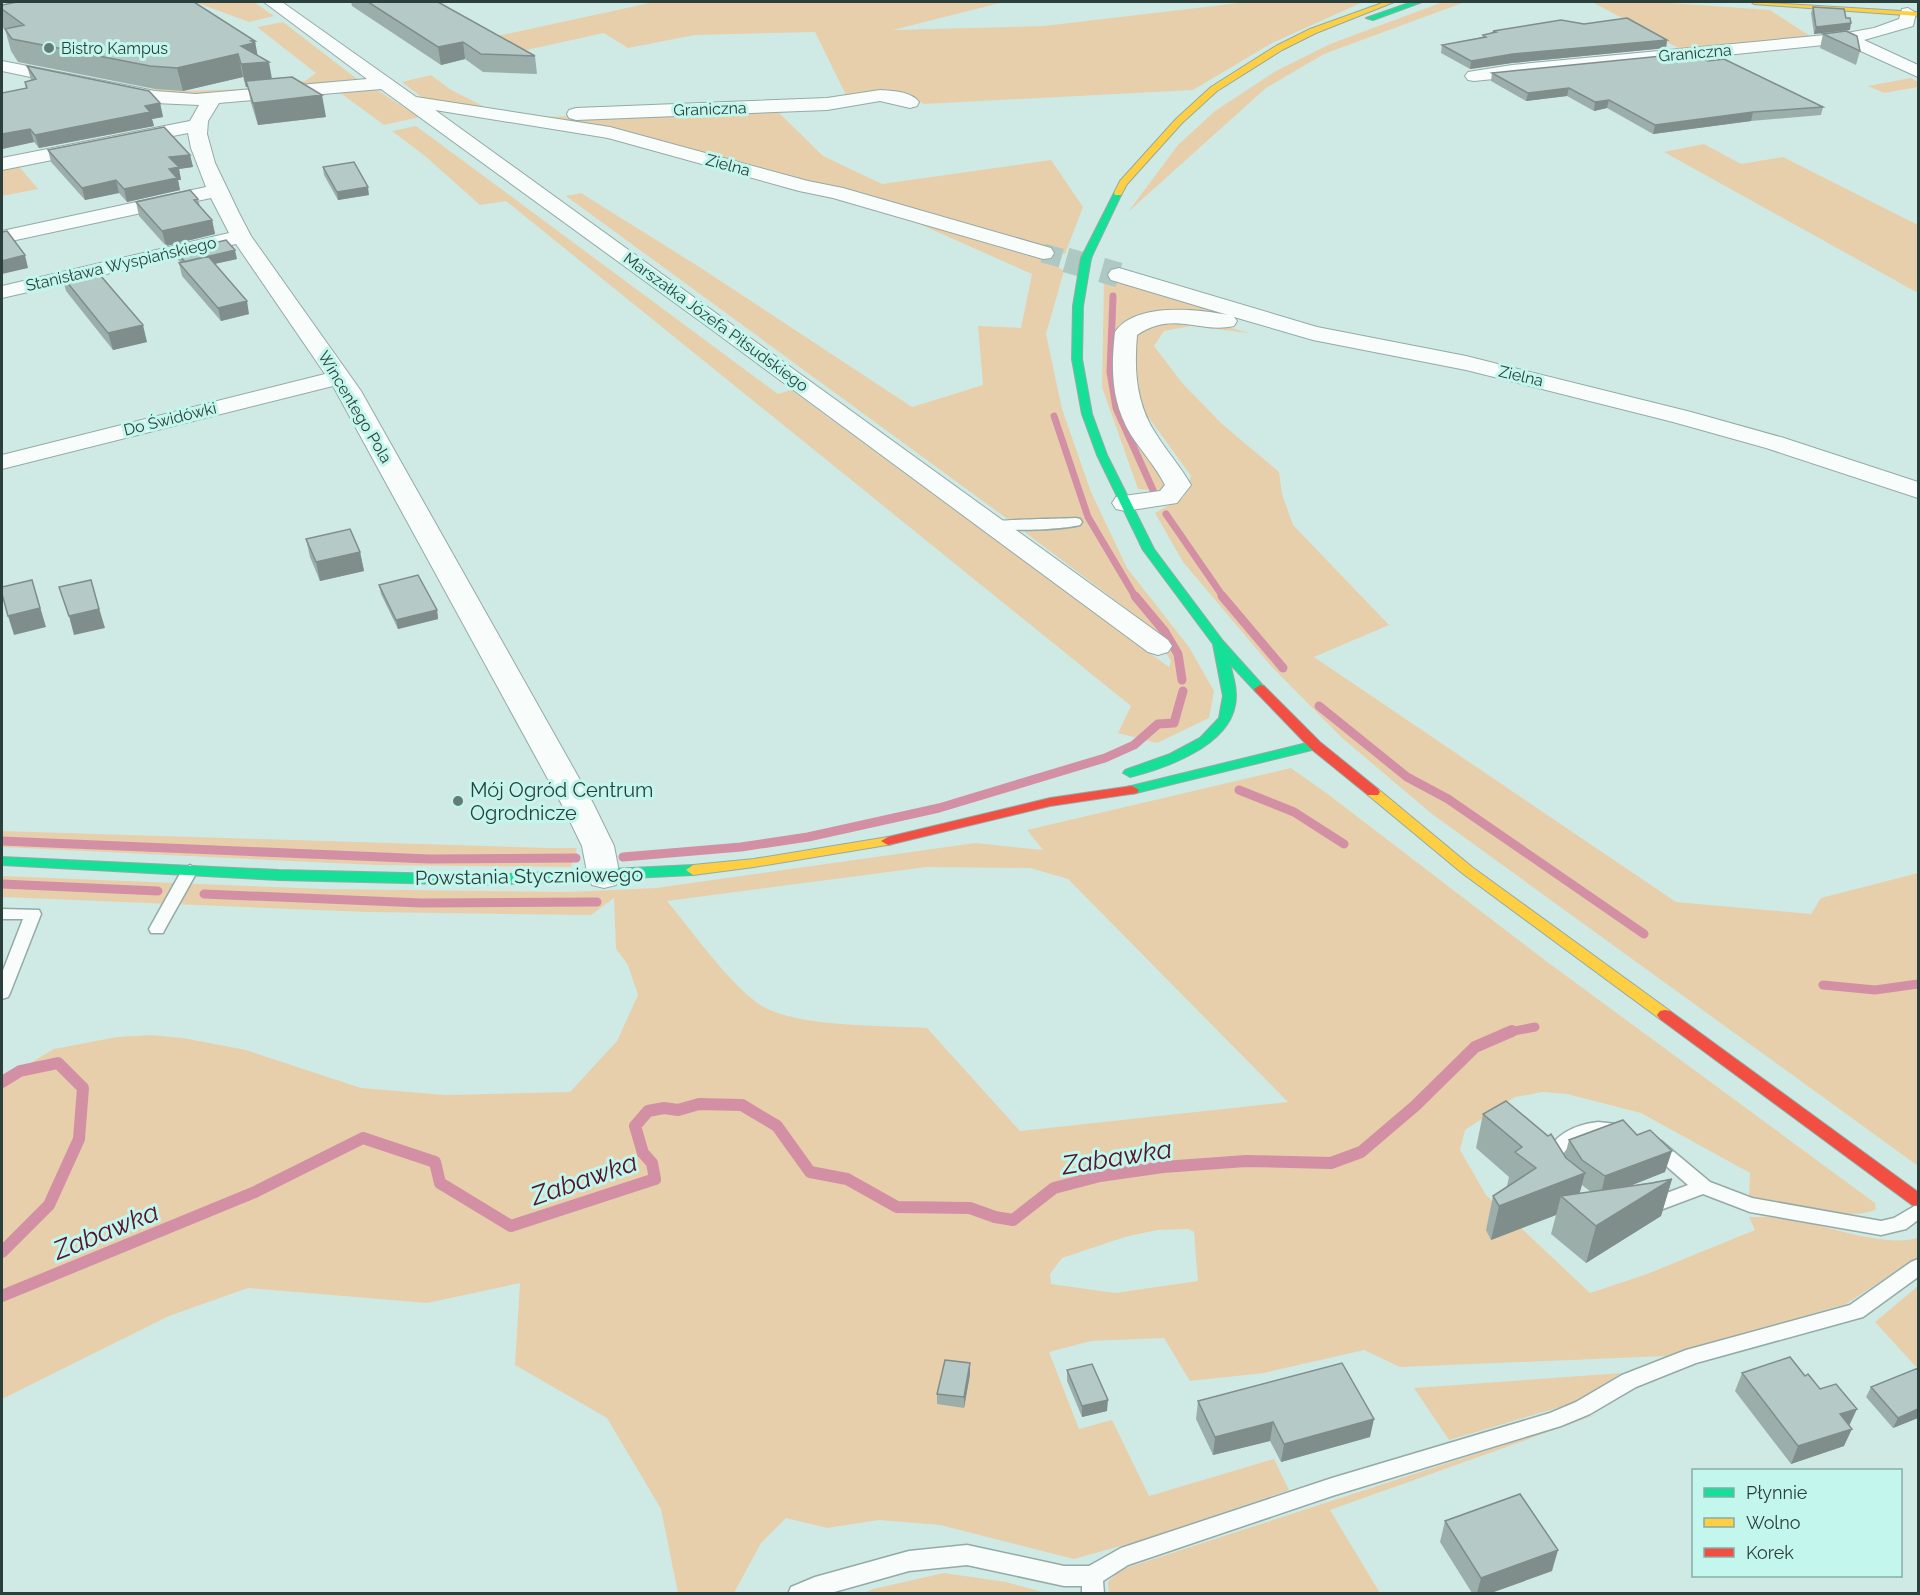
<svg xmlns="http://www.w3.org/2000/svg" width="1920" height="1595" font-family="Raleway,sans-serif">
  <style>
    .green { fill: #e7cfac; fill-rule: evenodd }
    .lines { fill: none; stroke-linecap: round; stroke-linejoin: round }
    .stream-far2 { stroke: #d390a5; stroke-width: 7 }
    .stream-far1 { stroke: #d390a5; stroke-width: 9 }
    .stream { stroke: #d390a5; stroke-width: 12 }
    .street-tunnel-far1 { stroke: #aec8c3; stroke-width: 19; stroke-dasharray: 19 10; stroke-linecap: butt }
    .street-tunnel { stroke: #aec8c3; stroke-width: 25; stroke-dasharray: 25 12; stroke-linecap: butt }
    .lane-casing { stroke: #94aaa6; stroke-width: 3 }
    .street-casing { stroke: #94aaa6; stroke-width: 2 }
    .fast-casing { stroke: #94aaa6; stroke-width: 2 }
    .slow-casing { stroke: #94aaa6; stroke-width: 2 }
    .jam-casing { stroke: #94aaa6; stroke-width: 2 }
    .lane { fill: #f8fcfb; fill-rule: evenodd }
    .street { fill: #f8fcfb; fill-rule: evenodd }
    .fast { fill: #16e098; fill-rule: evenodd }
    .slow { fill: #ffcf43; fill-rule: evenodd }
    .jam { fill: #f24e42; fill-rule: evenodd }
    .wall { fill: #9caeaa; fill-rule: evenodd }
    .shaded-wall { fill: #7f8d8b }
    .building { fill: #b5cac6; stroke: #7f8d8b; stroke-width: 1.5 }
    .poi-dot { fill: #647c77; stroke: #c3f6ed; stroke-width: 2 }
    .labels { text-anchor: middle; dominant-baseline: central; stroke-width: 6; stroke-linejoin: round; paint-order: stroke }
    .far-poi-label { font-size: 16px; fill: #2b403c; stroke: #c3f6ed; text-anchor: start }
    .far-street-label { font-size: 16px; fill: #2b403c; stroke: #c3f6ed }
    .poi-label { font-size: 20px; fill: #2b403c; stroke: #c3f6ed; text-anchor: start }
    .street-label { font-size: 20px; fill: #2b403c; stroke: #c3f6ed }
    .near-water-label { font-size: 26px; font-style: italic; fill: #55122a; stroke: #c3f6ed }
  </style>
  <rect width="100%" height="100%" fill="#cfeae5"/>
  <path class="green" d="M195 2H254L274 16 249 22Z
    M654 2 1000 3 893 30 1044 26 1247 2H1363L1272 43 1193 90 924 104 903 95 769 103 846 95 815 32 695 35 628 48 604 33 481 60 456 45Z
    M1443 2H1465L1324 54 1266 88 1128 212 1178 145 1215 111 1276 71 1330 44Z
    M1592 2H1656L1770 10 1813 38 1684 51Z
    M283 22 357 79 202 95 151 90 164 87 186 91 240 89 305 81 316 73 257 27Z
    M431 75 451 90 483 106 427 101 402 82Z
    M1911 78 1918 82V87L1884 93 1868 86Z
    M377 90 419 117 384 125 339 92Z
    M774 108 823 156 882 184 1051 160 1083 207 1065 254 886 203 853 191 809 183 544 117Z
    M416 126 778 394 791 390 1169 667 1171 661 1148 625 1002 515 566 196 581 193 701 268 912 407 983 385 978 326 1021 328 1032 274 906 218 909 216 1053 257 1047 260 1064 271 1046 334 1062 409 1091 492 1127 568 1189 647 1214 691 1209 718 1157 743 1118 733 1131 706 506 201 480 205 425 156 392 131Z
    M1704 144 1741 164 1783 157 1918 225V293L1664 152Z
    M16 163 38 189 2 196V166Z
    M1113 277 1266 323C1241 319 1152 305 1132 317 1127 320 1123 326 1119 330L1115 387 1167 481 1161 491 1138 489 1102 387 1104 280Z
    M1181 320 1218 324 1249 333 1191 326 1164 331 1154 346 1183 384 1222 424 1279 472 1282 494 1293 525 1389 625 1314 657 1676 902 1811 914 1821 898 1918 873V1166L1432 814 1341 737 1271 666 1183 562 1155 513 1184 497 1191 476 1133 396 1131 366 1138 332 1154 323Z
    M1291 768 1329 795 1546 961 1875 1203 1876 1209C1853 1223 1778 1203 1749 1197L1750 1173 1641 1113 1567 1094 1543 1092 1515 1097 1465 1130 1460 1150 1486 1195 1590 1293 1647 1274 1755 1230 1749 1217C1761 1217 1775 1216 1787 1218 1821 1224 1885 1248 1917 1238L1918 1257 1846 1304 1667 1356 1400 1367 1364 1350 1264 1373 1190 1381 1164 1338 1091 1341 1049 1352 1079 1429 1112 1420 1149 1496 1274 1459 1289 1490 1142 1540 1074 1559 940 1525 879 1520 827 1528 786 1518 761 1543 734 1593H678L661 1509 607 1418 515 1365 520 1283 427 1303 248 1288 169 1316 2 1399V1080L54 1049 117 1037 151 1035 183 1038 246 1050 361 1088 445 1095 570 1092 617 1041 638 995 628 965 616 949 614 898 591 915 366 912 2 897V876L325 889 567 892 656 888 975 843 1043 850 1027 830ZM927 867 1030 868 1068 879 1288 1102 1020 1131 927 1028C883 1025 789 1028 756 1002 724 977 693 932 667 901ZM1188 1229 1194 1232 1198 1281 1115 1293 1051 1284 1050 1274 1062 1258 1125 1237 1157 1230Z
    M2 831 547 848H577L571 867 375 865 2 847Z
    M1918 1286V1369L1875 1322Z
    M1622 1373 1574 1403 1449 1440 1414 1388Z
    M1604 1412 1330 1510 1380 1593 1109 1594 1108 1582 1120 1570Z
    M944 1573 1006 1582 1046 1593H864L873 1589Z"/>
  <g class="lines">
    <path class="stream-far2" d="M1113 296 1110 372 1116 408 1153 490
      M1054 416 1088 517 1136 598
      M1166 514 1224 598"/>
    <path class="stream-far1" d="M1135 596 1165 632 1178 654 1182 680
      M1222 596 1283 668
      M1319 706 1407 777 1448 799 1644 934
      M1239 790 1294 812 1344 844
      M2 841 429 859 576 858
      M623 857 741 847 808 837 939 808 1105 758 1134 745 1158 724 1174 723 1183 691
      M2 884 158 891
      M204 894 421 903 597 902
      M1823 985 1875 990 1918 984
      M1504 1033 1535 1027"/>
    <path class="stream" d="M2 1082 20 1071 58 1063 83 1088 79 1139 49 1205 2 1252
      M2 1296 255 1192 363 1138 435 1162 440 1183 511 1226 655 1179 652 1163 643 1153 635 1126 648 1111 664 1108 678 1110 699 1104 742 1105 777 1126 810 1172 847 1179 897 1207 970 1208 995 1217 1013 1220 1054 1188 1100 1176 1163 1167 1246 1161 1331 1163 1361 1152 1415 1106 1475 1047 1512 1031"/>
    <path class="street-tunnel-far1" d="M1043 253 1071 261"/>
    <path class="street-tunnel" d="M1066 260 1119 275"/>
    <defs>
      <path id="lane" d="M1076 518 1080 519 1082 522 1080 525C1064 529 995 534 984 524 989 519 1062 519 1076 518Z
        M190 865 198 870 165 929 163 933H151L149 929 182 870Z
        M2 909 39 910 41 914 10 993 8 997 2 999V973L23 919H2Z
        M1598 1122 1626 1125 1629 1130 1626 1135C1603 1142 1577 1129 1562 1156 1560 1160 1561 1164 1558 1169L1552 1171 1546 1169 1542 1158C1555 1135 1572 1125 1598 1122Z
        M1655 1139 1661 1141 1710 1182 1752 1198 1881 1221 1894 1218 1918 1204V1220L1906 1229 1881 1235 1750 1212 1703 1194 1647 1215 1640 1213 1638 1208 1640 1203 1688 1185 1649 1151 1646 1146 1649 1141Z
        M1918 1259V1277L1863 1317 1696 1363 1636 1387 1590 1414 1561 1426 1332 1496 1128 1565 1103 1581 1104 1594H1082V1586H1064L967 1565 909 1571 827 1594H788L791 1587 815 1577 909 1551 967 1545 1064 1566H1089L1121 1548 1332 1478 1550 1413 1576 1402 1622 1375 1686 1350 1850 1305 1911 1262Z"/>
      <path id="street" d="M264 2H282L416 97 610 127 808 181 843 188 1051 248 1054 253 1051 258 1043 259 833 198 799 191 608 138 435 110 1168 640 1172 646 1168 652 1158 655 1148 652 715 332 381 89 219 103 208 121 207 134 215 163 239 213 251 236 361 391 593 803 614 846 620 877 616 885 604 888 592 885 588 877 582 846 561 803 333 386 2 469V455L325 374 236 244 2 298V286L229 233 211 198 2 243V231L206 187 191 148 188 133 2 170V158L190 121 199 105 155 103 2 71V61L155 91 196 94 367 79Z
        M1908 8 1916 13 1913 26 1864 40 1918 65V77L1843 43 1474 81 1468 80 1465 76 1468 72 1512 65 1847 33 1874 28 1899 19 1902 9Z
        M880 90C892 91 911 91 919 102L917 106 910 108 880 101 827 110 576 120 569 118 567 114 569 110 576 108 827 98Z
        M1119 268 1317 327 1466 356 1691 412 1784 438 1918 482V498L1766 448 1673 422 1466 370 1313 340 1234 317 1237 321 1234 326C1200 334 1174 310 1137 335 1134 371 1136 404 1156 434 1167 452 1181 467 1191 485L1177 503 1125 511 1116 509 1112 503 1116 497 1160 491 1165 485C1156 467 1142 452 1131 435 1111 402 1111 369 1115 332 1135 302 1198 309 1228 315L1111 280 1108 275 1111 270Z"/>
      <path id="fast" d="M1412 2H1422L1373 20 1366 18Z
        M1118 190 1122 193 1091 258 1083 306 1082 359 1092 414 1107 455 1154 549 1223 641 1266 689 1260 693 1256 692 1230 664C1233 676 1238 691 1235 705 1228 746 1166 768 1130 777L1123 773 1125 770 1170 754 1200 738 1219 718 1223 696 1213 644 1143 550 1097 455 1082 414 1072 359 1073 306 1081 258 1114 193Z
        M1315 741 1322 745 1320 748 1132 794 1125 790 1127 787Z
        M2 857 279 870 490 875 693 865 700 870 693 875 490 885 279 880 2 865Z"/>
      <path id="slow" d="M1385 2H1394L1316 33 1282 50 1217 91 1182 123 1127 184 1121 195H1115L1114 193 1120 181 1176 119 1211 87 1276 46 1310 29Z
        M1751 2 1918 12V16L1754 4Z
        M1373 788 1378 789 1472 867 1670 1011 1673 1015 1670 1019H1660L1462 873 1368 795 1366 792 1368 789Z
        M888 837 895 841 893 844 754 867 693 875 686 870 693 865 754 859Z"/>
      <path id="jam" d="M1260 685 1264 686 1320 742 1378 789 1380 792 1378 795H1368L1310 748 1256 692 1254 689Z
        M1132 786 1139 790 1137 793 1050 806 888 845 881 841 888 837 1050 798Z
        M1665 1010 1670 1011 1918 1192V1206L1912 1205 1660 1019 1657 1015 1660 1011Z"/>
    </defs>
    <use href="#lane" class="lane-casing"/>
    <use href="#street" class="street-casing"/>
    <use href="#fast" class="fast-casing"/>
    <use href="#slow" class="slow-casing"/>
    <use href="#jam" class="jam-casing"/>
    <use href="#lane" class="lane"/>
    <use href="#street" class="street"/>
    <use href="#fast" class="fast"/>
    <use href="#slow" class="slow"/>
    <use href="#jam" class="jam"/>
  </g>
  <path class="wall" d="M351 2H438L535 56 537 74 483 72 465 59 441 65 352 6Z
    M2 5 257 55 272 79 326 117 258 125 251 103 248 87H246L243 77 183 91 155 89 18 62 11 51 5 29 3 28 2 22Z
    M1813 7 1846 18 1850 30 1814 34 1811 13Z
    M1493 31 1667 40 1666 48 1512 63 1470 69 1441 53 1442 45 1482 37 1483 35 1492 33Z
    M1823 34 1860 51 1856 65 1820 48Z
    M1708 61 1823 107 1821 115 1751 121 1653 134 1607 108 1594 111 1567 96 1526 101 1491 81 1492 73Z
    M27 66 160 103 163 117 152 119 154 126 39 148 34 142 2 149V93L26 89 25 82 31 80Z
    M48 150 190 155 193 167 179 169 181 180H178L180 190 127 202 119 193 85 200 51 162Z
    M323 167 369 195 338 200 324 175Z
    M198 199 200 206 212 220 215 234 166 246 139 216 136 202Z
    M176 252 237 259 214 264 249 314 221 321 182 276 179 263H181L178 260Z
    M62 276 147 342 113 350 66 291Z
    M306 539 360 552 364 571 320 581 310 557Z
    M379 585 437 610 438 619 398 629 381 594Z
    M1483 1114 1565 1155 1569 1140 1665 1172 1629 1186 1672 1179 1661 1216 1586 1263 1551 1234 1556 1215 1491 1240 1486 1230 1493 1196 1508 1186H1507L1509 1177 1476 1148ZM1582 1185 1591 1192 1579 1193Z
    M970 1363V1374L964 1408 937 1404V1394Z
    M1918 1368V1418L1893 1428 1866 1397 1871 1387Z
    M1067 1370 1107 1411 1082 1417 1067 1381Z
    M1742 1373 1805 1376 1849 1426 1844 1446 1791 1464 1735 1391Z
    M1198 1401 1370 1437 1281 1462 1270 1441 1213 1455 1196 1419Z
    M1445 1521 1552 1571 1491 1593H1472L1440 1542Z"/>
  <path class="shaded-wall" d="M1851 23 1850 30 1814 34 1816 27Z
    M1667 40 1666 48 1512 63 1470 69 1471 61 1513 54Z
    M251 41H255L259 63 269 62 273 85 246 81 248 87H246L241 64V46Z
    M463 42 465 59 441 65 438 47Z
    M238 54 243 77 183 91 177 68Z
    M1569 88 1567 96 1526 101 1528 93Z
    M322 95 326 117 258 125 253 103Z
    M1609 100 1607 108 1594 111 1595 102Z
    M160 103 163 117 152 119 154 126 39 148 35 135 145 106Z
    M1753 112 1751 121 1653 134 1655 125Z
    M30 129 34 142 2 149V134Z
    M190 155 193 167 179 169 181 180H178L180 190 127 202 124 189 169 169V157Z
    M116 180 119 193 85 200 82 188Z
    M368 187 369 195 338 200 337 192Z
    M212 220 215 234 166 246 162 231Z
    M235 250 237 259 187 270 185 262Z
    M25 255 28 268 2 274V261Z
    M247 301 249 314 221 321 218 308Z
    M143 325 147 342 113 350 108 333Z
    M360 552 364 571 320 581 316 562Z
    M32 580 46 627 14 635 8 616Z
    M96 598 105 628 74 635 69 616Z
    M437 610 438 619 398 629 396 620Z
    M1672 1151 1665 1172 1600 1198 1605 1176Z
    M1585 1173 1576 1207 1561 1196 1556 1215 1491 1240 1499 1206Z
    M1672 1179 1661 1216 1586 1263 1596 1226Z
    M970 1363V1374L964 1408V1397Z
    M1108 1400 1107 1411 1082 1417V1406Z
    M1857 1409 1849 1426 1840 1414Z
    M1918 1409V1418L1893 1428 1898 1418Z
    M1374 1419 1370 1437 1281 1462 1284 1444Z
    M1273 1422 1270 1441 1213 1455 1215 1437Z
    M1852 1429 1844 1446 1791 1464 1798 1446Z
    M1558 1550 1552 1571 1491 1593H1477L1481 1578Z"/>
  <path class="building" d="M17 2H194L255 41H251L254 43 241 46 269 62 241 64 238 54 177 68 150 66 12 39 5 29 24 25 2 9V5Z
    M368 2H438L535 56 481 54 463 42 438 47Z
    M1813 7 1844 9 1846 18H1850L1851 23 1816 27Z
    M1627 18 1667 40 1513 54 1471 61 1442 45 1486 37 1483 35 1496 32 1493 31 1561 20 1584 24Z
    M1846 31 1857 36 1860 51 1823 34Z
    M1692 53 1708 61 1724 59 1823 107 1753 112 1655 125 1609 100 1595 102 1569 88 1528 93 1492 73Z
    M27 66 149 91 160 103 145 106 150 112 35 135 30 129 2 134V93L27 88 25 82 36 79Z
    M292 77 322 95 253 103 246 81Z
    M164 127 190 155 169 157 179 167 169 169 177 178 124 189 116 180 82 188 48 150Z
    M354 162 368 187 337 192 323 167Z
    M190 190 198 199 194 200 212 220 162 231 136 202Z
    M7 231 25 255 2 261V232Z
    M226 240 235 250 185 262 176 252Z
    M208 256 247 301 218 308 179 263Z
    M94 268 143 325 108 333 62 276Z
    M350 529 360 552 316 562 306 539Z
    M418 575 437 610 396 620 379 585Z
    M32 580 40 608 8 616 2 594V587Z
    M91 580 99 609 69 616 59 587Z
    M1506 1101 1548 1136 1551 1134 1566 1158 1585 1173 1499 1206 1493 1196 1536 1168 1515 1152 1522 1147 1483 1114Z
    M1623 1120 1637 1135 1650 1130 1672 1151 1605 1176 1582 1160 1569 1140Z
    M1672 1179 1596 1226 1561 1196 1652 1183Z
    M1790 1357 1805 1376 1808 1374 1820 1389 1836 1384 1857 1409 1840 1414 1852 1429 1798 1446 1742 1373Z
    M945 1360 970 1363 964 1397 937 1394Z
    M1342 1363 1374 1419 1284 1444 1273 1422 1215 1437 1198 1401Z
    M1092 1364 1108 1400 1082 1406 1067 1370Z
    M1918 1368V1409L1898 1418 1871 1387Z
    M1520 1494 1558 1550 1481 1578 1445 1521Z"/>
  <g class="poi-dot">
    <circle cx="49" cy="48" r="6"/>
    <circle cx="458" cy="801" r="6"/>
  </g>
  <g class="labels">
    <g class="far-poi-label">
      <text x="61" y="48">Bistro Kampus</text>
    </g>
    <g class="far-street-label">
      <text transform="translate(1695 53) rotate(-5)">Graniczna</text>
      <text transform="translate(710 109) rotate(-2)">Graniczna</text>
      <text transform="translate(728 165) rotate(15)">Zielna</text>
      <text transform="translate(121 264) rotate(-13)">Stanisława Wyspiańskiego</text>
      <text transform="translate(716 322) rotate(36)">Marszałka Józefa Piłsudskiego</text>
      <text transform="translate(1521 376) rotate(13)">Zielna</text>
      <text transform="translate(355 407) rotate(59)">Wincentego Pola</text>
      <text transform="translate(170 419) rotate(-14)">Do Świdówki</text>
    </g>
    <g class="poi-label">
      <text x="470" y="790">Mój Ogród Centrum<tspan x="470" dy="23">Ogrodnicze</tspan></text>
    </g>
    <g class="street-label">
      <text transform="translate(529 876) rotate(-1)">Powstania Styczniowego</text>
    </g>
    <g class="near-water-label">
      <text transform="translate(1117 1157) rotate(-9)">Zabawka</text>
      <text transform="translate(584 1179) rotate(-19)">Zabawka</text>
      <text transform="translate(106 1231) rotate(-22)">Zabawka</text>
    </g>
  </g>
  <rect width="1920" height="1595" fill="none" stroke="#2b403c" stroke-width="6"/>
  <rect x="1692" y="1469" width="210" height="108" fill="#c3f6ed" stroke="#86ada6" stroke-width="1.5"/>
  <rect x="1704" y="1488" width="30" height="9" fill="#16e098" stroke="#86ada6" stroke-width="1.5"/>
  <text x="1746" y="1499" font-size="18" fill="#2b403c">Płynnie</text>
  <rect x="1704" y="1518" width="30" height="9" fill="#ffcf43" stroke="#86ada6" stroke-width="1.5"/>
  <text x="1746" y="1529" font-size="18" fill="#2b403c">Wolno</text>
  <rect x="1704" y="1548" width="30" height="9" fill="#f24e42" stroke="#86ada6" stroke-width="1.5"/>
  <text x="1746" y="1559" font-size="18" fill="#2b403c">Korek</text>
</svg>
